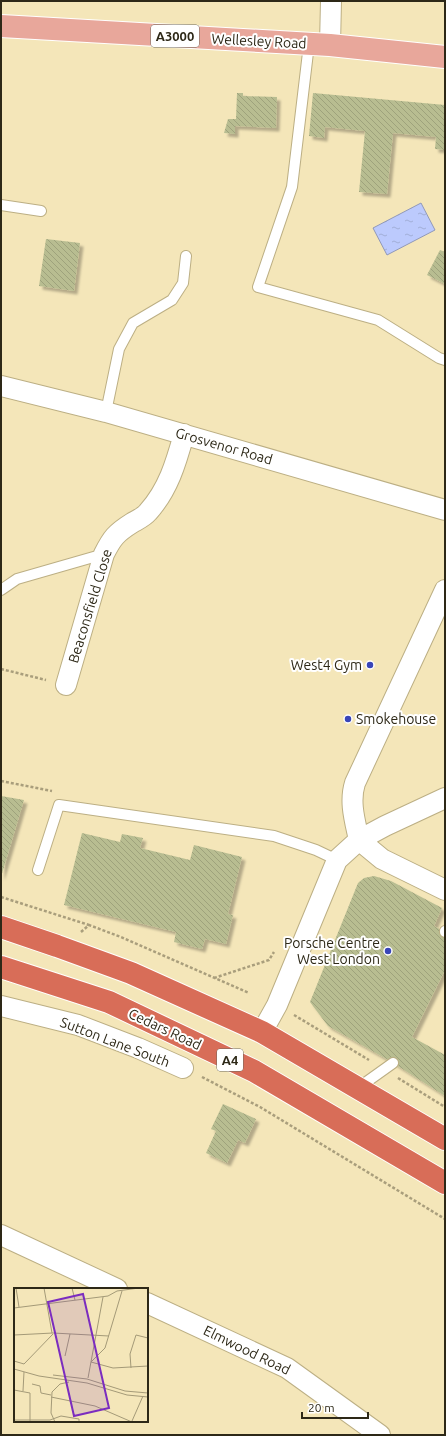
<svg xmlns="http://www.w3.org/2000/svg" width="446" height="1436" font-family="Ubuntu,sans-serif">
  <style>
    .water { fill: url(#water-ripples); stroke: #9199b8 }
    .building { fill: url(#building-back-hatch); filter: url(#shadow) }
    .lines { fill: none; stroke-linecap: round; stroke-linejoin: round }
    .lane-casing { stroke: #bcaf84; stroke-width: 12 }
    .street-casing { stroke: #bcaf84; stroke-width: 22 }
    .primary-casing { stroke: #fff; stroke-width: 24 }
    .highway-casing { stroke: #fff; stroke-width: 24 }
    .path { stroke: #a99e7c; stroke-width: 2.5; stroke-dasharray: 3 2; stroke-linecap: butt }
    .lane { stroke: #fff; stroke-width: 10 }
    .street { stroke: #fff; stroke-width: 20 }
    .primary { stroke: #e8a79b; stroke-width: 22 }
    .highway { stroke: #d86d58; stroke-width: 22 }
    .poi-dot { fill: #3945b8; stroke: #fff; stroke-width: 1.5 }
    .labels { text-anchor: middle; dominant-baseline: central; stroke-width: 4; stroke-linejoin: round; paint-order: stroke }
    .shield { fill: #fff; stroke: #6c685d; stroke-width: 1 }
    .shield-label { font-size: 13px; font-weight: bold; fill: #2d2817 }
    .street-label { font-size: 14px; fill: #2d2817; stroke: #fff }
    .poi-label { font-size: 14px; fill: #2d2817; stroke: #fff; text-anchor: end }
    .inset-road { fill: none; stroke: #a49a78; stroke-width: 1 }
    .view { fill: #7b2cbf; fill-opacity: 0.15; stroke: #7b2cbf; stroke-width: 2 }
    .inset-edge { fill: none; stroke: #2d2817; stroke-width: 2 }
  </style>
  <defs>
    <pattern id="water-ripples" width="26" height="14" patternUnits="userSpaceOnUse"><rect width="26" height="14" fill="#bccafd"/><path d="M2 4q2-2 4 0t4 0M15 11q2-2 4 0t4 0" fill="none" stroke="#a2aed8"/></pattern>
    <pattern id="building-back-hatch" width="6" height="6" patternUnits="userSpaceOnUse"><rect width="6" height="6" fill="#b8bd91"/><path d="M-1 5l2 2M0 0l6 6M5-1l2 2" fill="none" stroke="#9ea27c"/></pattern>
    <filter id="shadow"><feDropShadow dx="3.5" dy="3.5" stdDeviation="1" flood-color="#0004"/></filter>
  </defs>
  <rect width="100%" height="100%" fill="#f4e6b9"/>
  <path class="water" d="M421 203 435 230 387 255 373 228Z"/>
  <path class="building" d="M237 93H243V96L277 97 276 128 235 126V134L224 133 228 119H236Z
    M313 93 445 105V150L435 149 436 137 393 133 387 194 359 192 365 131 325 127 324 138 309 136Z
    M46 239 80 243 74 291 39 286Z
    M440 250 445 252V284L427 275Z
    M1 796 24 800 1 877Z
    M82 833 120 842 122 834 143 838 140 848 190 860 194 845 242 857 228 914 233 915 226 944 205 939 202 949 174 942 176 932 64 905Z
    M374 876 391 881 442 908 434 926 445 932V970L412 1037 445 1055V1096L390 1061 328 1026 310 1002 358 883 364 878Z
    M223 1104 256 1119 245 1143 238 1140 227 1163 206 1153 216 1131 211 1129Z"/>
  <g class="lines">
    <defs>
      <path id="lane" d="M309 44 292 187 258 287 378 320 439 358 445 360
        M1 205 41 211
        M106 412 119 349 133 323 172 300 183 283 186 256
        M1 590 17 579 104 554
        M38 870 59 805 274 836 316 850 337 860
        M445 932V931
        M358 1088 393 1063"/>
      <path id="street" d="M330 45 331 1
        M1 386 106 412 445 510
        M66 685 104 554C112 538 116 533 132 523 137 520 144 517 148 512 168 490 176 463 184 434
        M359 840C355 821 349 802 355 783L445 590
        M359 840 382 859 445 890
        M1 1006 78 1025 138 1048 183 1068
        M262 1032 277 1005 337 860 359 840 385 826 445 798
        M1 1235 117 1289
        M147 1303 287 1368 380 1435"/>
      <path id="primary" d="M1 26 330 45 445 57"/>
      <path id="highway" d="M1 927 57 946 131 973 262 1032 445 1139
        M1 967 109 1002 254 1071 445 1183"/>
    </defs>
    <use href="#lane" class="lane-casing"/>
    <use href="#street" class="street-casing"/>
    <use href="#primary" class="primary-casing"/>
    <use href="#highway" class="highway-casing"/>
    <path class="path" d="M1 669 46 680
      M1 781 52 791
      M1 897 89 925
      M81 932 89 925 121 937 249 993
      M214 978 269 960 274 952
      M294 1015 369 1060
      M202 1077 260 1107 445 1219
      M398 1078 445 1107"/>
    <use href="#lane" class="lane"/>
    <use href="#street" class="street"/>
    <use href="#primary" class="primary"/>
    <use href="#highway" class="highway"/>
  </g>
  <g class="poi-dot">
    <circle cx="370" cy="665" r="4"/>
    <circle cx="348" cy="719" r="4"/>
    <circle cx="388" cy="951" r="4"/>
  </g>
  <g class="labels">
    <g class="shield">
      <rect x="151" y="25" width="48" height="22" rx="3"/>
      <rect x="217" y="1049" width="26" height="22" rx="3"/>
    </g>
    <g class="shield-label">
      <text x="175" y="36">A3000</text>
      <text x="230" y="1060">A4</text>
    </g>
    <g class="street-label">
      <text transform="translate(259 41) rotate(3)">Wellesley Road</text>
      <text transform="translate(224 446) rotate(16)">Grosvenor Road</text>
      <text transform="translate(90 606) rotate(-73)">Beaconsfield Close</text>
      <text transform="translate(165 1029) rotate(25)">Cedars Road</text>
      <text transform="translate(115 1042) rotate(21)">Sutton Lane South</text>
      <text transform="translate(247 1350) rotate(26)">Elmwood Road</text>
    </g>
    <g class="poi-label">
      <text x="362" y="665">West4 Gym</text>
      <text x="356" y="719" text-anchor="start">Smokehouse</text>
      <text x="380" y="943">Porsche Centre<tspan x="380" dy="16">West London</tspan></text>
    </g>
  </g>
  <g transform="translate(14 1288)">
    <rect width="134" height="134" fill="#f4e6b9"/>
    <path class="inset-road" d="M2 0 5 19M30 0 38 45M58 0 61 12M0 20 94 8 103 3 125 0M0 47 39 45 95 48M51 68 56 46M0 73 10 76 39 46M77 74 91 60 108 3M77 74 99 80 134 78M117 80 116 66 122 47 134 50M0 81 25 88 73 95 113 107 134 109M39 87 73 91 111 103 134 105M74 90 89 9M18 96 26 98 27 105 37 107M0 102 16 105V134M9 103 10 84M37 109 81 118 118 134M0 132H36L47 128 65 131V134M118 133 129 108M41 134 37 125 38 104 46 96 55 94"/>
    <path class="view" d="M69 6 95 120 60 128 34 14Z"/>
    <rect width="134" height="134" class="inset-edge"/>
  </g>
  <rect width="446" height="1436" fill="none" stroke="#2d2817" stroke-width="4"/>
  <path d="M302 1412v6h66v-6" fill="none" stroke="#2d2817" stroke-width="2"/>
  <text x="308" y="1412" font-size="12" fill="#2d2817" stroke="#ffffff" stroke-width="3" paint-order="stroke">20 m</text>
</svg>
